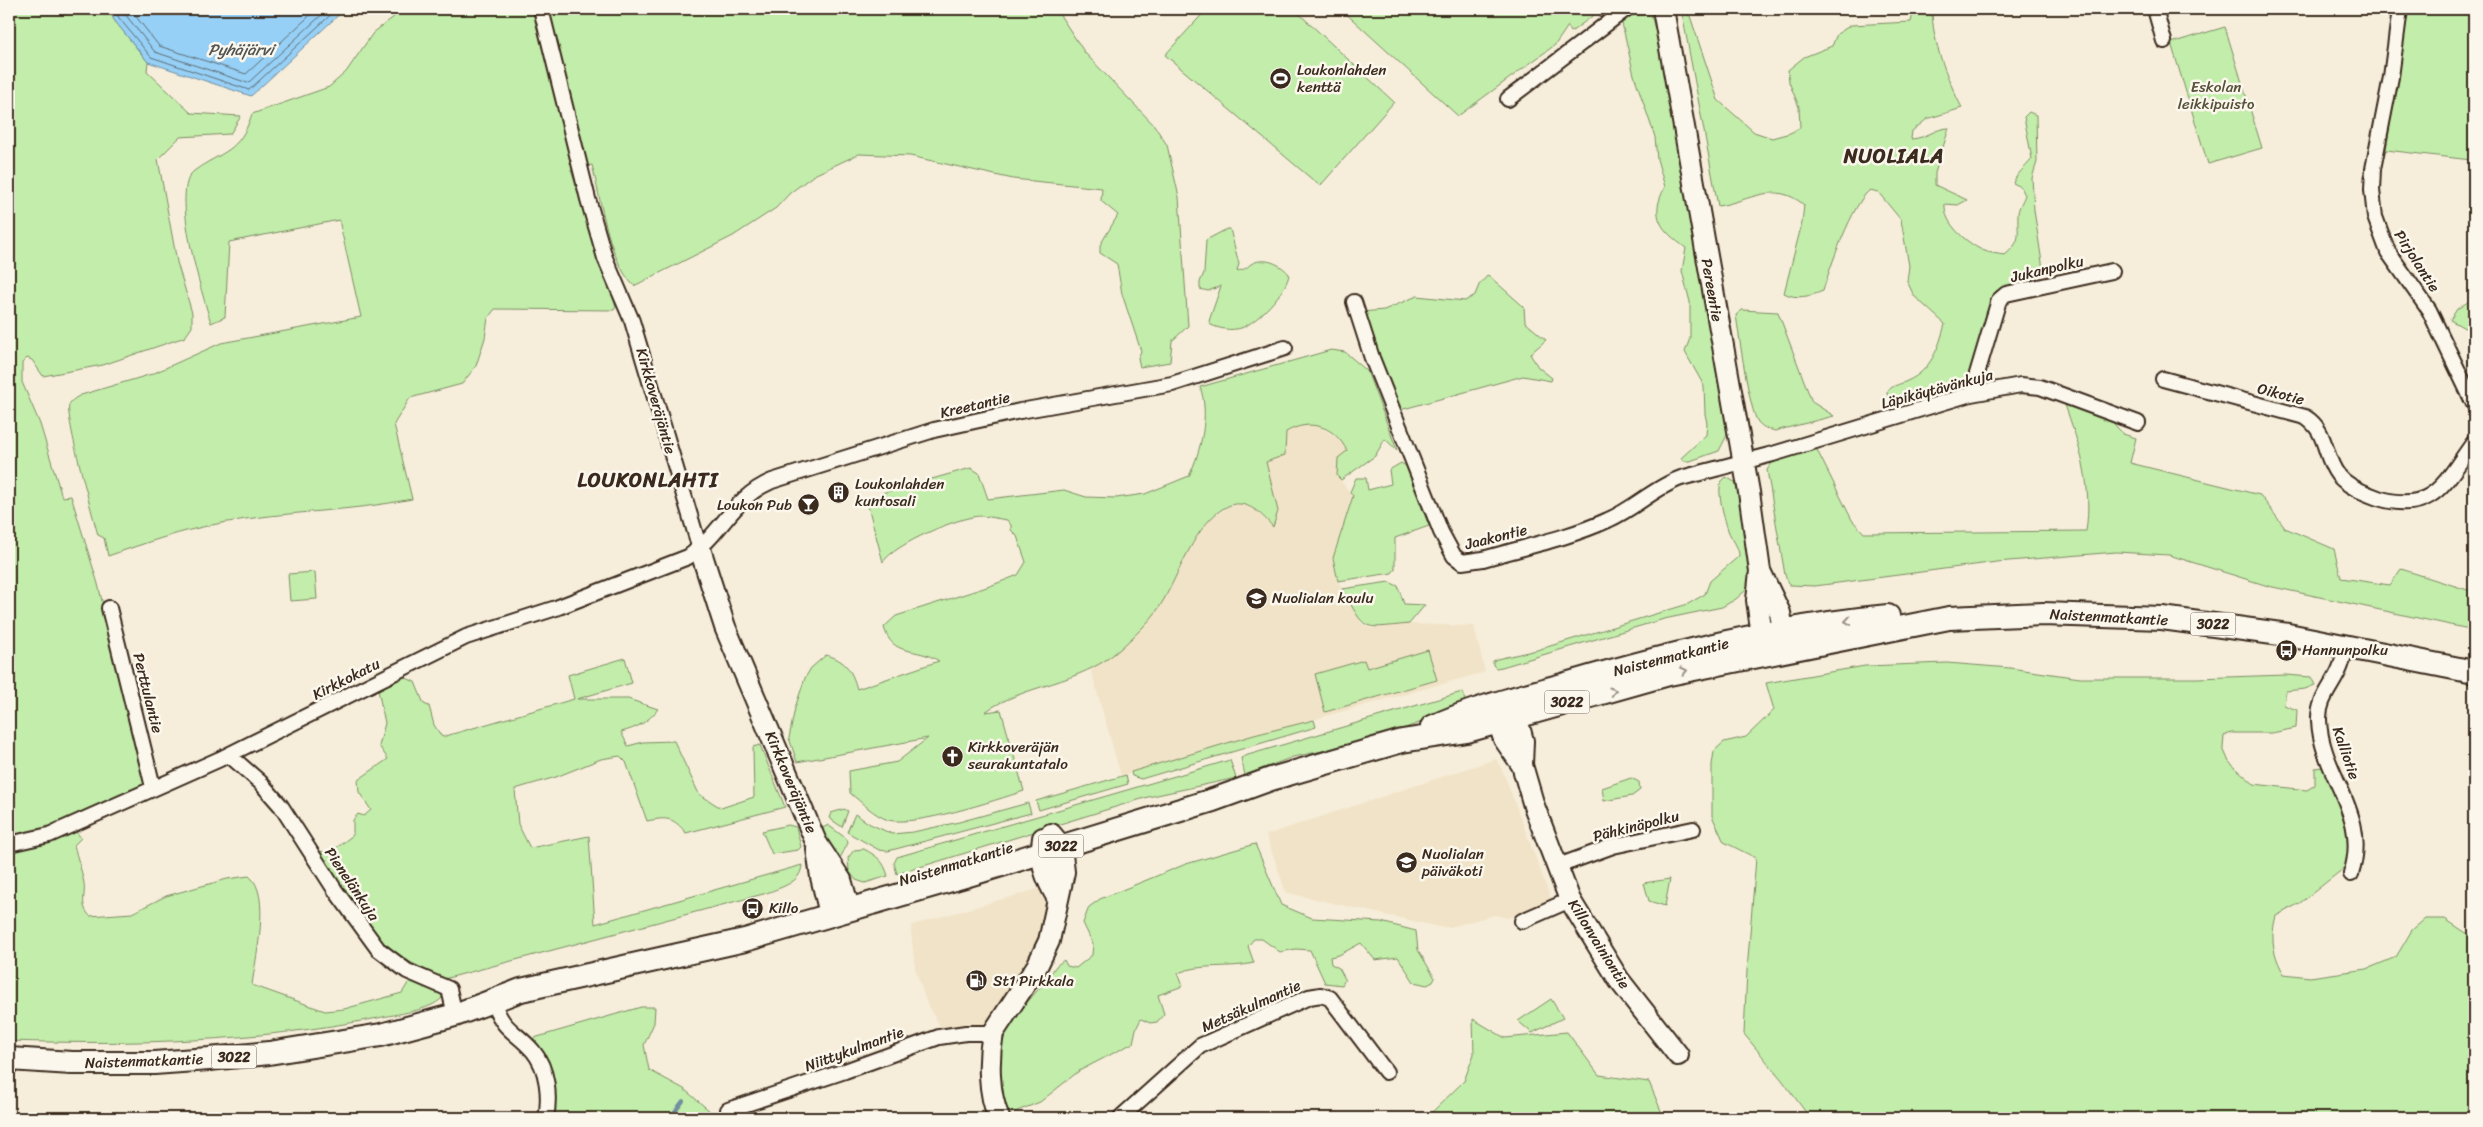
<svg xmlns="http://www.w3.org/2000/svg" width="2483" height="1127" font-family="Sriracha,sans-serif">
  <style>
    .built { fill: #f1e3c7 }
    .green { fill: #c2edaa; stroke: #7e8c64 }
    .water { fill: #96d0f6; stroke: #728ea0 }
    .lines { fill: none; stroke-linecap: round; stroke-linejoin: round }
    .shore { stroke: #5f6c74; stroke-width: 1 }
    .stream { stroke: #728ea0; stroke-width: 4 }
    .street-casing { stroke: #3b2a1e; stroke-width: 18 }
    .secondary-casing { stroke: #3b2a1e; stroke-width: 24 }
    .primary-casing { stroke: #3b2a1e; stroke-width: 26 }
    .street { stroke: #fbf7ec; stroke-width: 14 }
    .secondary { stroke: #fbf7ec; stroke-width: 20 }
    .primary { stroke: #fbf7ec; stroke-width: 22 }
    .oneway { stroke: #9b9085 }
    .labels { text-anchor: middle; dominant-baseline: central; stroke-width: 5; stroke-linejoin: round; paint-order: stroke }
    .shield { fill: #fbf7ec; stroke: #75685c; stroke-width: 1 }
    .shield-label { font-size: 14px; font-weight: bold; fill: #3b2a1e }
    .poi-label { font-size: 15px; fill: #3b2a1e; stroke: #fbf7ec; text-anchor: start }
    .park-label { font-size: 15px; fill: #56513a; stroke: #fbf7ec }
    .street-label { font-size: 15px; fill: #3b2a1e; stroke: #fbf7ec }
    .water-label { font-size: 16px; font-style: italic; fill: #525454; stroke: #fbf7ec }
    .district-label { font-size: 20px; font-weight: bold; letter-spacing: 1px; fill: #3b2a1e; stroke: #fbf7ec }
  </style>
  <rect width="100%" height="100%" fill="#f6eedb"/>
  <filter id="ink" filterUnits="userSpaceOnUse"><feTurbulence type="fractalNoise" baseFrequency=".02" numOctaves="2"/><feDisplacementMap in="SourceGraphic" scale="10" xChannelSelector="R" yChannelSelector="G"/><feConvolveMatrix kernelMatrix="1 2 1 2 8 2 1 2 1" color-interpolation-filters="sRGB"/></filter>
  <g filter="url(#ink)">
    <path class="built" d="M1307 423 1316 425 1342 440 1348 451 1337 476 1353 496 1333 558 1338 581 1362 624 1370 628 1409 624 1474 626 1485 672 1326 716 1121 776 1090 667 1118 651 1210 519 1229 506 1242 503 1254 509 1273 526 1278 511 1266 462 1286 432Z
      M1496 759 1504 774 1552 901 1545 906 1508 918 1494 915 1450 927H1439L1288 893 1285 890 1266 835Z
      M1041 888 1047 893 1048 916 1036 951 994 1020 982 1025 942 1030 927 1004 915 968 911 931 912 925Z"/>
    <path class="green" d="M9 9H109L114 20 148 62 147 71 191 113 241 116 230 134 180 137 158 159 177 262 192 313V327L185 337 103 365 43 376 32 360 27 358 22 363V382L40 424 62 497 71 496 98 584 146 785 53 828 9 839Z
      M404 9H1056L1085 53 1154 125 1167 145 1179 197 1188 326 1172 341 1170 362 1140 367 1138 358 1141 351 1122 294 1117 264 1100 253V245L1118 215 1101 201 1102 188 1013 179 910 156 859 154 814 175 790 193 776 208 733 236 634 286C608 260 601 199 592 165L571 170 616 307 614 310 495 309 488 318 485 338 476 366 462 384 410 398 394 424 412 499C349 512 285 511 222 523 183 530 145 543 108 556L104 538 98 535C93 517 65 416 69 405 71 400 77 397 81 395L152 374 221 343 361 317 339 220 229 242 225 317 211 323C203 296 169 189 194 171 223 150 239 154 252 114L329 87 346 72 373 33Z
      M1207 9H1294L1394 102 1320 186 1165 55Z
      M1341 9H1602L1571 32 1568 26 1555 45 1458 116Z
      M1914 9H1932C1932 42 1947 78 1962 108L1927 119 1912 131 1911 139C1928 138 1935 128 1949 128L1935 173V185L1967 200 1958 205 1945 204C1943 223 1966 242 1982 250 1989 253 1998 254 2005 255 2023 240 2017 235 2018 214 2018 208 2023 201 2025 195L2021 187 2013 183C2017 173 2025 168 2032 159L2024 117 2029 112 2036 115 2037 162 2032 178 2034 210 2043 269 2030 282 1996 291 1987 311 1970 373 1965 379 1901 399H1889L1887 392C1892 385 1899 385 1907 381 1931 371 1939 347 1945 324L1914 296 1907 281 1909 266 1901 220 1878 192 1870 190C1853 202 1829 270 1823 291 1811 296 1796 300 1784 293L1802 223 1804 205C1775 180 1750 201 1718 206L1682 13 1690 16 1718 100 1754 132 1772 138 1790 133 1800 128 1799 107 1789 82 1788 70 1804 57 1832 46 1837 34 1851 25 1911 22Z
      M2408 9H2474V163L2471 160 2386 150Z
      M1651 14 1664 64 1722 393 1727 435 1719 451 1690 461H1683L1681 458 1706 435 1707 423 1705 414 1704 386 1685 352 1690 338V302L1682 271 1686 248C1661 230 1649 217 1665 187L1657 159 1655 137 1634 75 1621 19 1627 16Z
      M2225 27 2262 148 2208 164 2171 43Z
      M1227 229H1230L1239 264 1237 271C1244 270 1246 268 1251 264 1264 256 1281 264 1289 274 1288 290 1257 323 1241 328 1231 331 1220 329 1211 325L1209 321 1221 286 1208 291 1200 289V282L1204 273 1206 240Z
      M1488 275 1524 307 1525 322 1546 340 1530 354 1538 367 1552 378 1551 381 1523 376 1400 410 1361 312 1384 310 1417 296 1465 301 1475 295 1479 285Z
      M2474 298V333L2450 320 2457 309Z
      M1742 310 1778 312 1812 402 1834 416 1775 431C1768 429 1763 428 1758 422 1749 410 1739 334 1736 315Z
      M1331 350 1345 352 1367 371 1397 450 1385 439 1375 456 1341 480 1337 476 1338 458 1347 451C1335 426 1310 418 1286 432L1285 455 1266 462 1278 511 1273 527C1262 514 1246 498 1228 506 1195 521 1179 576 1160 606 1151 621 1132 638 1119 650 1079 685 1024 684 985 712L1001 710 1024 791C996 800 915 827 888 820 874 815 861 802 850 793L849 771 897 762 928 738 797 762 789 738 795 708 805 678 811 668 826 655C846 660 852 671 857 689L939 661C916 646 892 658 884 627L896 616 990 586 1018 575 1026 562 1017 536 1011 530V525L1007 520C998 519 989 516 980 516 958 517 895 544 883 562L868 506 882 493 971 468 979 473 988 499 1064 490 1086 497 1116 498 1145 494 1189 476C1201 451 1210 414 1200 387Z
      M2064 402 2109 418 2123 434 2136 438 2130 463 2260 495 2285 528 2334 549 2341 578 2390 585 2401 569 2474 592V630L2268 586 2169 555 2116 552 1997 562 1815 586 1790 585 1785 575 1767 470 1776 457 1815 446 1852 520 1864 533 2086 531C2093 484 2079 445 2064 402Z
      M1401 463 1406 466 1429 526 1395 538V569L1392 573 1338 581 1333 558 1353 496 1350 492 1356 478H1366L1368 490 1391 484 1389 470Z
      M1726 477 1738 484 1750 578 1746 590 1736 599 1722 607 1664 619 1502 667 1496 668 1493 665V661L1497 659 1537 650 1688 604 1705 594 1710 581 1739 556C1739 546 1731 539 1728 530 1724 517 1717 493 1721 482Z
      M315 572 317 599 290 601 288 574Z
      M1389 582 1398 586 1404 604 1425 605 1409 624C1359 629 1367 632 1342 589Z
      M1428 650 1437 680 1325 712 1315 674 1364 660 1367 668Z
      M625 658 632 683 577 699H628L658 709C648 722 637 728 621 732L628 746 643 742 674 741 699 794 721 808 754 797 753 747 760 745 785 807 686 833C673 817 667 817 647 821L626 762 620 756 601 759 556 777 515 789 518 824 530 848 589 836 595 924 802 865C801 883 781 887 767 893L444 979 410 962 383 943 317 851 331 852 353 835V820L358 814 364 816 371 810 359 792 358 780 388 759 379 746 385 723 378 690 404 677 415 682 424 704 429 706 434 725 442 737 574 699 568 675Z
      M1947 663 2010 668 2080 678H2197L2286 675 2311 677 2315 685 2305 689 2286 691 2284 705 2297 710 2296 728 2272 733H2231L2224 736 2223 748 2229 762 2254 784 2307 790 2315 785V768L2322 767C2342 793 2352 832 2348 865L2300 903 2276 916C2270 938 2273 955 2284 974L2310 977 2367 969 2396 957 2412 930 2425 919H2445L2474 938V1118H1810L1782 1080 1744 1034 1747 971 1756 858 1724 842 1712 816V765L1714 751 1724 742 1746 737 1774 710 1766 683 1865 666Z
      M1462 692 1467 706 1394 732 1351 745 1293 757 1245 775 1241 758 1248 755Z
      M1314 720 1316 727 1141 779 1132 776 1131 772 1254 735Z
      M1230 760 1236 778 1148 797 897 874 894 863 897 857Z
      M1126 775 1128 784 1039 810 1036 801Z
      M1631 778 1639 782 1640 790 1632 796 1604 801 1602 788Z
      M1028 803 1031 813 888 851 879 850 847 832 855 814 870 824 892 834 913 832 959 822Z
      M844 809 848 811 842 827 829 818 831 813Z
      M788 825 796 827 801 847 798 850 772 854 762 831Z
      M828 825 847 839 848 843 839 860 823 836V828Z
      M75 830 81 838 74 845C77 858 82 871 84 883 86 896 79 905 90 916L132 913 166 896 227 879 249 876C272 893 255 960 252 985L325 1011 344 1009 402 993 413 975 440 990 442 998C430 1011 395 1014 378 1018 253 1042 135 1045 9 1041V851L43 843Z
      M1255 844 1281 905 1312 918 1381 922 1416 931 1418 950 1435 978 1433 982 1427 985 1414 982 1398 957 1375 960 1361 943 1339 955 1330 957 1331 964 1339 968 1345 979 1342 985 1325 983 1310 950 1296 949 1280 952 1262 939H1254L1248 946 1254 963C1229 969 1202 963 1178 973L1183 986 1158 995 1164 1014 1157 1022 1150 1023 1141 1019 1136 1029 1133 1043 1079 1071 1040 1102 1007 1115C999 1087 994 1050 1011 1024 1024 1003 1043 987 1056 966L1064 960 1067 966 1076 968 1092 955 1093 944 1083 923 1089 907 1100 899 1186 864Z
      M864 849C877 856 884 861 888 876L865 883 856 880 849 871 848 858 854 850Z
      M1670 879 1665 906 1649 901 1644 883Z
      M1551 999 1563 1018 1532 1033 1518 1021Z
      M641 1007H655L654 1023 644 1045 649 1070 684 1089 718 1118H553V1083L533 1044 534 1038Z
      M1473 1019 1505 1038 1567 1032 1599 1075 1649 1082 1664 1118H1426L1464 1081 1474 1054Z"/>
    <path class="water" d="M109 9H345L251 96 148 62 114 20Z"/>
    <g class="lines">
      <path class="shore" d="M114 9 119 18 151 57 249 90 337 9
        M121 9 155 52 248 83 328 9
        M130 9 159 46 246 74 317 9"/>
      <path class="stream" d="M670 1118 683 1101"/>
      <defs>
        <path id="street" d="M541 9 588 199 605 258 632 321 700 549
          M2155 9 2164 41
          M2400 9 2391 77 2373 169 2372 190 2375 217 2388 252 2429 310 2474 404
          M1508 99 1626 9
          M1354 302 1372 358 1441 532 1454 556 1462 562 1483 559C1524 547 1569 538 1608 520 1634 509 1655 487 1681 478L1773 454 1971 394 2021 385 2040 387 2138 423
          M2163 379 2305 417C2328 431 2323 456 2338 475 2348 487 2365 493 2378 498 2434 515 2445 481 2474 442
          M1971 394 1999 300 2006 294 2112 271
          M109 608 153 787
          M2346 646C2344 653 2343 661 2340 668 2333 686 2318 699 2319 720 2321 776 2371 813 2351 874
          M229 755 260 782 281 806 335 890 378 949 407 971 449 989 455 1015
          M9 844 49 835 220 759 466 637 556 608 688 557C721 535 733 497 772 481L934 430 1020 411 1172 384 1285 348
          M1558 866 1613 846 1693 829
          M1522 921 1570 900
          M493 1000C502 1031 515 1030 533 1051 548 1069 550 1097 546 1118
          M728 1110 845 1071 939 1037 966 1033H993
          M1120 1118 1200 1046 1309 997 1321 995 1330 998 1386 1072"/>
        <path id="secondary" d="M1663 9 1749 492 1760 571 1757 600 1764 650
          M700 549 725 627 816 842 841 880 849 908
          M1760 571 1780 613 1786 645
          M1512 701 1523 741 1522 765 1534 806 1570 900 1619 980 1678 1055
          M1493 707 1504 739 1522 765
          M1043 838C1039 862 1046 879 1058 899
          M817 849 821 877 830 914
          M999 1118C988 1093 988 1059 993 1033L1037 966 1049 941 1064 872 1061 846 1051 834"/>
        <path id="primary" d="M1432 727C1475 707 1523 696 1569 683 1673 653 1780 626 1888 616
          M9 1059 72 1063H154L209 1059 269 1053 381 1035 455 1015 521 990 745 940 972 874 1213 800 1271 779 1402 741 1467 731 1669 674 1949 618 2043 614 2162 618 2288 635 2474 672"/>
      </defs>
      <use href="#street" class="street-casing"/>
      <use href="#secondary" class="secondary-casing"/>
      <use href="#primary" class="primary-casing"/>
      <use href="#street" class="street"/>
      <use href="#secondary" class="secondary"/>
      <use href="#primary" class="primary"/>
    </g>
    <defs><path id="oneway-chevron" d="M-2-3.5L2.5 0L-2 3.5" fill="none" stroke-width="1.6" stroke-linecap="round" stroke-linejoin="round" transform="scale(1.25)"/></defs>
    <g class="oneway">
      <use href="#oneway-chevron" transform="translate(1848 621) rotate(172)"/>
      <use href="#oneway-chevron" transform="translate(1684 671) rotate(-12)"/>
      <use href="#oneway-chevron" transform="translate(1613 691) rotate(-16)"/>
    </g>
  </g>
  <defs>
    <symbol id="stadium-disc" viewBox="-11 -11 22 22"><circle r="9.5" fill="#3b2a1e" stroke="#fbf7ec"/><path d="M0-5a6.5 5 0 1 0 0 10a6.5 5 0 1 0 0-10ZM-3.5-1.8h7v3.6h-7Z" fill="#fff"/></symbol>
    <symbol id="building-disc" viewBox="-11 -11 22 22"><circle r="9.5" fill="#3b2a1e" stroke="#fbf7ec"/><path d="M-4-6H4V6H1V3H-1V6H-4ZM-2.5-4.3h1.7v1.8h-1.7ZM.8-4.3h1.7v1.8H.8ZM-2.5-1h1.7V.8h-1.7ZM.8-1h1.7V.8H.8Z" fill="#fff"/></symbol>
    <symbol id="bar-disc" viewBox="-11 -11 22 22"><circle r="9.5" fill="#3b2a1e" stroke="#fbf7ec"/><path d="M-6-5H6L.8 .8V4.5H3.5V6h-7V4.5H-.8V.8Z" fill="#fff"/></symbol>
    <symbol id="school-disc" viewBox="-11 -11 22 22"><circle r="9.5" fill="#3b2a1e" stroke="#fbf7ec"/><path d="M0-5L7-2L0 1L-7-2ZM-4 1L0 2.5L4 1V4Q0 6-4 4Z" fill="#fff"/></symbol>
    <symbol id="bus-disc" viewBox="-11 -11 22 22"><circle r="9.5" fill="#3b2a1e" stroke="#fbf7ec"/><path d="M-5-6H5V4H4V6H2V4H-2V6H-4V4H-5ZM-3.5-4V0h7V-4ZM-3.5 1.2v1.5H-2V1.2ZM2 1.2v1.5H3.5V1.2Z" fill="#fff"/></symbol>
    <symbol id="church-disc" viewBox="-11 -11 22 22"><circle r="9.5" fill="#3b2a1e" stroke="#fbf7ec"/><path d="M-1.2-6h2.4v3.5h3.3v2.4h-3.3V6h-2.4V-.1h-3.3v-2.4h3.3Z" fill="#fff"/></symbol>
    <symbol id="fuel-disc" viewBox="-11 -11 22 22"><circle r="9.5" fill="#3b2a1e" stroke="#fbf7ec"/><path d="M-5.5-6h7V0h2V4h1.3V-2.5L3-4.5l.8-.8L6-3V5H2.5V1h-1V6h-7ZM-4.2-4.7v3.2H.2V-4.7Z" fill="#fff"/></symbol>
  </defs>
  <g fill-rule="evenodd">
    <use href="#stadium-disc" x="1268" y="66" width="25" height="25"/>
    <use href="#building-disc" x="826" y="480" width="25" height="25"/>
    <use href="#bar-disc" x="796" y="492" width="25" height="25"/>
    <use href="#school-disc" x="1244" y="586" width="25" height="25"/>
    <use href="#bus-disc" x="2274" y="638" width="25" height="25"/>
    <use href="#church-disc" x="940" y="744" width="25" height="25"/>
    <use href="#school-disc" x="1394" y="850" width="25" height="25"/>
    <use href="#bus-disc" x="740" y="896" width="25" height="25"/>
    <use href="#fuel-disc" x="964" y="968" width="25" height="25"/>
  </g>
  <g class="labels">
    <g class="shield">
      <rect x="2190.5" y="612.5" width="45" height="23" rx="4"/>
      <rect x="1544.5" y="690.5" width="45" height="23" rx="4"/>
      <rect x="1038.5" y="834.5" width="45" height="23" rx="4"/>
      <rect x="211.5" y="1045.5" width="45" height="23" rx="4"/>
    </g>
    <g class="shield-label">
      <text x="2213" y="624">3022</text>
      <text x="1567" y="702">3022</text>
      <text x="1061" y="846">3022</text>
      <text x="234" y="1057">3022</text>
    </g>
    <g class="poi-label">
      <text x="1297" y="70">Loukonlahden<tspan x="1297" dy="17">kenttä</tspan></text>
      <text x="855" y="484">Loukonlahden<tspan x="855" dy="17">kuntosali</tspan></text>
      <text x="792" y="505" text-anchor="end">Loukon Pub</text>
      <text x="1272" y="598">Nuolialan koulu</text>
      <text x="2302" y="650">Hannunpolku</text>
      <text x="968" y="747">Kirkkoveräjän<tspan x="968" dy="17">seurakuntatalo</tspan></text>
      <text x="1422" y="854">Nuolialan<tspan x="1422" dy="17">päiväkoti</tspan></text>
      <text x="769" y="908">Killo</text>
      <text x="993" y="981">St1 Pirkkala</text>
    </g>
    <g class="park-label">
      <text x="2216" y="87">Eskolan<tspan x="2216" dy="17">leikkipuisto</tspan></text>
    </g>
    <g class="street-label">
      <text transform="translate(2417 261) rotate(57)">Pirjolantie</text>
      <text transform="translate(2047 269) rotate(-13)">Jukanpolku</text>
      <text transform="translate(1712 290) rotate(80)">Pereentie</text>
      <text transform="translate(1937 389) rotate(-15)">Läpikäytävänkuja</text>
      <text transform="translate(2281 394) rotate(15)">Oikotie</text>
      <text transform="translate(656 401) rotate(74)">Kirkkoveräjäntie</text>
      <text transform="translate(975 405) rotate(-13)">Kreetantie</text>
      <text transform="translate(1496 537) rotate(-14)">Jaakontie</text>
      <text transform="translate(2109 617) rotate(3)">Naistenmatkantie</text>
      <text transform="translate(1671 657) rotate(-14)">Naistenmatkantie</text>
      <text transform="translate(346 679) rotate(-27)">Kirkkokatu</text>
      <text transform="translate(148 693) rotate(76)">Perttulantie</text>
      <text transform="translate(2346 753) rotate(71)">Kalliotie</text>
      <text transform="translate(791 782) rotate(67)">Kirkkoveräjäntie</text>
      <text transform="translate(1636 826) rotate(-14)">Pähkinäpolku</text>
      <text transform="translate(956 864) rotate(-17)">Naistenmatkantie</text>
      <text transform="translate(352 884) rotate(56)">Pienelänkuja</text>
      <text transform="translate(1599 944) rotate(58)">Killonvainiontie</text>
      <text transform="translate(1251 1006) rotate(-24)">Metsäkulmantie</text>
      <text transform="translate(854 1049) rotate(-20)">Niittykulmantie</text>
      <text transform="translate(144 1061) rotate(-2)">Naistenmatkantie</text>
    </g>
    <g class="water-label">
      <text x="241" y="49">Pyhäjärvi</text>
    </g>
    <g class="district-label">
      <text x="1894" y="156">NUOLIALA</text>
      <text x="648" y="480">LOUKONLAHTI</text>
    </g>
  </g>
  <rect width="2483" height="1127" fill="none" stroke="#fbf7ec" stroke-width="30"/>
  <rect x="15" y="15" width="2453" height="1097" fill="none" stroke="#3b2a1e" stroke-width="2" filter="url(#ink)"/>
</svg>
